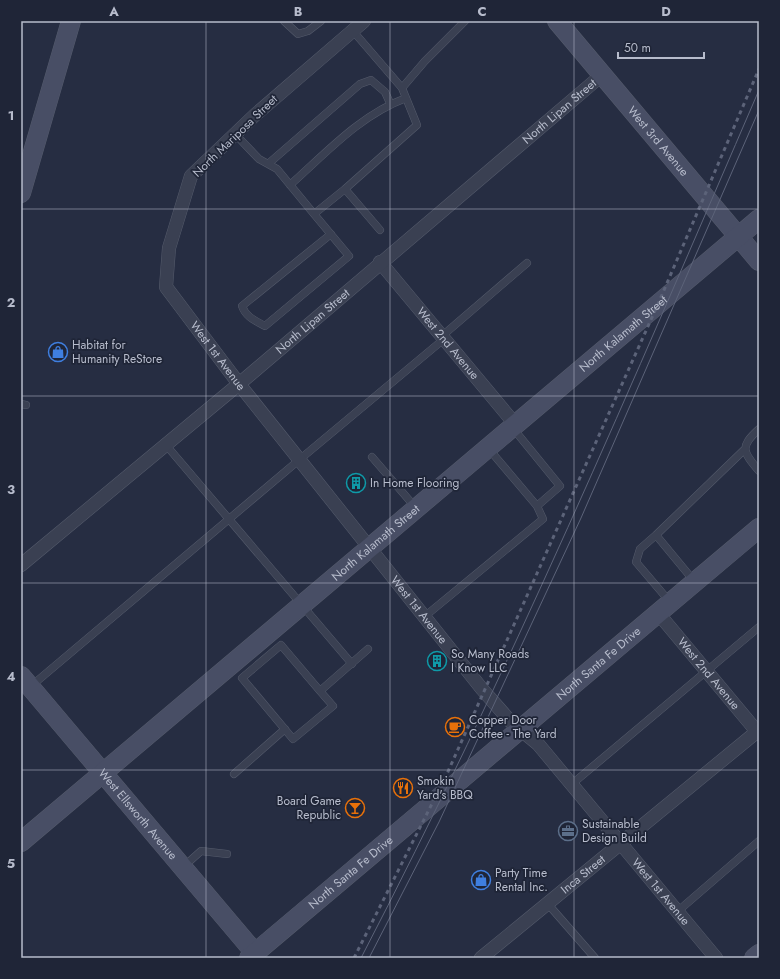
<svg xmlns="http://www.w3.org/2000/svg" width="780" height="979" font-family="Jost,sans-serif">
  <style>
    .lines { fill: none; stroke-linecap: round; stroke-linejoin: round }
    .lane-casing { stroke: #555b6c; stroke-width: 8 }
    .street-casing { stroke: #555b6c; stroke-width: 14 }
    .secondary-casing { stroke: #555b6c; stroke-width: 20 }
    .lane { stroke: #3a4052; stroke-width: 7 }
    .street { stroke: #3a4052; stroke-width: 13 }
    .secondary { stroke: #484e65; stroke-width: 19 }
    .tram { stroke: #5c6379; stroke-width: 1 }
    .rail { stroke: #5c6379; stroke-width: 3; stroke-dasharray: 4 4; stroke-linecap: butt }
    .grid { fill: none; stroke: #b7bccc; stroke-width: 1; stroke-opacity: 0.55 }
    .labels { text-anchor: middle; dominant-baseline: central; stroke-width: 3.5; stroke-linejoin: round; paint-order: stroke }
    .street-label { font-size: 12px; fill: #b7bccc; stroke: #1f2537 }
    .poi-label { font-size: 12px; fill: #b7bccc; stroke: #1f2537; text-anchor: start }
    .neatline { fill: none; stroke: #b7bccc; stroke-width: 1.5 }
    .grid-label { font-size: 13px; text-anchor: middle; font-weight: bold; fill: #b7bccc }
  </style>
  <rect width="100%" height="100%" fill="#262d42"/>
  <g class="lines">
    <defs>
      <path id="lane" d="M284 21 298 34 308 31 321 21
        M402 88 425 61 465 21
        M235 134 259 159 277 169 314 214 345 189 380 230
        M268 164 360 84 371 80 385 92 390 103
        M290 185C326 153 360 115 406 98
        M345 189 417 125 402 88 353 31
        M314 214 349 256 265 326C254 320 246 317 242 306L331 234
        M442 336 527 263
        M21 404 26 405
        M759 429C739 447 743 452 759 471
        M166 445 352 664
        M488 448 537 506 560 486 512 427
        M372 457 416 508
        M656 535 640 549 636 562 670 602
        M694 581 656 535 745 449
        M424 617 543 519 537 506
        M30 687 299 460 444 339
        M320 691 281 645 242 678 293 739 333 706 320 691 368 649
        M234 774 285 729
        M572 784 759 627
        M182 868 201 851 227 854
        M547 903 595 958
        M678 911 759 841"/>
      <g id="street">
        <path id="s1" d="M364 21 255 115 191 176 169 248 166 287 239 384 482 689 510 721 538 744 716 958"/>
        <path id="s2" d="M380 262 515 424"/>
        <path id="s3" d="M21 565 239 384 602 75"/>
        <path id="s4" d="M658 613 759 734"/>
        <path id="s5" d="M481 958 759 730"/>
      </g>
      <g id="secondary">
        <path id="s6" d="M557 21 759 261"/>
        <path d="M21 193 71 21"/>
        <path id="s7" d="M21 676 255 953"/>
        <path id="s8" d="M21 842 759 219"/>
        <path id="s9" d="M249 958 759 528"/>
        <path d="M754 958 759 954"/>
      </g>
    </defs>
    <use href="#lane" class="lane-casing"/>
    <use href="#street" class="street-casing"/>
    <use href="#secondary" class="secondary-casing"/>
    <use href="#lane" class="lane"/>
    <use href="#street" class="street"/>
    <use href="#secondary" class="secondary"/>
    <path class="tram" d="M361 958C508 675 633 382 759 90
      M369 958 439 822 581 518 759 110"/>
    <path class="rail" d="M354 958 446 776 658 304 759 69"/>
  </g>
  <path class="grid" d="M206 21V958M390 21V958M574 21V958M21 209H759M21 396H759M21 583H759M21 770H759"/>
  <defs>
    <symbol id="shop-ring" viewBox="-11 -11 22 22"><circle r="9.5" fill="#1f2537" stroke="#3f7fe0" stroke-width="1.5"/><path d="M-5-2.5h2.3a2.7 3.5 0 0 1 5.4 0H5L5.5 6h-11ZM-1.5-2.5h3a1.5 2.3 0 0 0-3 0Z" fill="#3f7fe0"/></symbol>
    <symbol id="building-ring" viewBox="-11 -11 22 22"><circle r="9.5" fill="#1f2537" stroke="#0f9aa8" stroke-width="1.5"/><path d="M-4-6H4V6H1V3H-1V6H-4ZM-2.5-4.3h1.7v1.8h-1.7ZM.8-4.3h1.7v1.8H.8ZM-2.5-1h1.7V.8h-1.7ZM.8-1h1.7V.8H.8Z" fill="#0f9aa8"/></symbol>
    <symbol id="cafe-ring" viewBox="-11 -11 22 22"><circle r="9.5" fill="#1f2537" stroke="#e8710a" stroke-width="1.5"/><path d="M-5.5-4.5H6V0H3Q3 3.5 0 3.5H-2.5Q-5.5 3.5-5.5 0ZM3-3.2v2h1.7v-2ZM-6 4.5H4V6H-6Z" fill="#e8710a"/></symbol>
    <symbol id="restaurant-ring" viewBox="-11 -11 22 22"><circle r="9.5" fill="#1f2537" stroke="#e8710a" stroke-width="1.5"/><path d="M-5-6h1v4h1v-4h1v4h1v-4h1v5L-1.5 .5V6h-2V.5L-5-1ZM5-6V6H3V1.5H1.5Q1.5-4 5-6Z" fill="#e8710a"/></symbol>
    <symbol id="bar-ring" viewBox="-11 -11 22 22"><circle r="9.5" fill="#1f2537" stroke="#e8710a" stroke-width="1.5"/><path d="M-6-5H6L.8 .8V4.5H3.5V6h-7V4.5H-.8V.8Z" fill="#e8710a"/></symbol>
    <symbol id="office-ring" viewBox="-11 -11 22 22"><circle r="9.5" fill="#1f2537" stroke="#5c6f8a" stroke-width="1.5"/><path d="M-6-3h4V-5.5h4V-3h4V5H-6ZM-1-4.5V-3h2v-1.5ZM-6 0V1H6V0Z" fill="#5c6f8a"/></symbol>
  </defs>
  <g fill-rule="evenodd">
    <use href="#shop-ring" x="47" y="341" width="22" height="22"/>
    <use href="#building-ring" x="345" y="472" width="22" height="22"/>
    <use href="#building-ring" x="426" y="650" width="22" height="22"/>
    <use href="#cafe-ring" x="444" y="716" width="22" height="22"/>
    <use href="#restaurant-ring" x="392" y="777" width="22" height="22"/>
    <use href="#bar-ring" x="344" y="797" width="22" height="22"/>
    <use href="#office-ring" x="557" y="820" width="22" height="22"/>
    <use href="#shop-ring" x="470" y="869" width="22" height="22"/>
  </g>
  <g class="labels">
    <g class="street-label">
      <text stroke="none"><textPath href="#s3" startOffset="704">North Lipan Street</textPath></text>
      <text transform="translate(235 136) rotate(-44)">North Mariposa Street</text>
      <text stroke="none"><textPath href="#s6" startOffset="157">West 3rd Avenue</textPath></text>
      <text stroke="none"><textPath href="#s3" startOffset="380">North Lipan Street</textPath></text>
      <text stroke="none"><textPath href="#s8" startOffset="788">North Kalamath Street</textPath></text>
      <text stroke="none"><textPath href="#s2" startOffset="106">West 2nd Avenue</textPath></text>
      <text stroke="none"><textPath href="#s1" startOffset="433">West 1st Avenue</textPath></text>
      <text stroke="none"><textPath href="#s8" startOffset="464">North Kalamath Street</textPath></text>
      <text stroke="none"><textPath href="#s1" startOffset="757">West 1st Avenue</textPath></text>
      <text stroke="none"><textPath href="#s9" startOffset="457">North Santa Fe Drive</textPath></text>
      <text stroke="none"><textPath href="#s4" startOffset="79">West 2nd Avenue</textPath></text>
      <text stroke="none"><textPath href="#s7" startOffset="181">West Ellsworth Avenue</textPath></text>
      <text stroke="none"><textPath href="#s9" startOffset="133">North Santa Fe Drive</textPath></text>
      <text stroke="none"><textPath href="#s5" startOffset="132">Inca Street</textPath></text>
      <text stroke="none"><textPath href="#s1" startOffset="1129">West 1st Avenue</textPath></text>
    </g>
    <g class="poi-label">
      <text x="72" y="345">Habitat for<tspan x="72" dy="14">Humanity ReStore</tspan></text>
      <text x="370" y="483">In Home Flooring</text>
      <text x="451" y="654">So Many Roads<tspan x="451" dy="14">I Know LLC</tspan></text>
      <text x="469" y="720">Copper Door<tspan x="469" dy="14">Coffee - The Yard</tspan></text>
      <text x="417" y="781">Smokin<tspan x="417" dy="14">Yard's BBQ</tspan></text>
      <text x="341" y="801" text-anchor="end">Board Game<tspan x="341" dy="14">Republic</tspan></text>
      <text x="582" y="824">Sustainable<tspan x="582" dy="14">Design Build</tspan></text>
      <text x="495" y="873">Party Time<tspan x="495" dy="14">Rental Inc.</tspan></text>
    </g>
  </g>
  <rect width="780" height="979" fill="none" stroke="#1f2537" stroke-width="44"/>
  <path d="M618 52v6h86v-6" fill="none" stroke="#b7bccc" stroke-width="2"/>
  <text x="624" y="52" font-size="12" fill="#b7bccc" stroke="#1f2537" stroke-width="3" paint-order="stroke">50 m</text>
  <rect x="22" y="22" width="736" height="935" class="neatline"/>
  <g class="grid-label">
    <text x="114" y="16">A</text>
    <text x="298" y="16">B</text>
    <text x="482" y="16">C</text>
    <text x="666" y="16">D</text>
    <text x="11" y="120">1</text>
    <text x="11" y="307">2</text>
    <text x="11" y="494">3</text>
    <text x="11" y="681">4</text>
    <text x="11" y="868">5</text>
  </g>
</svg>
